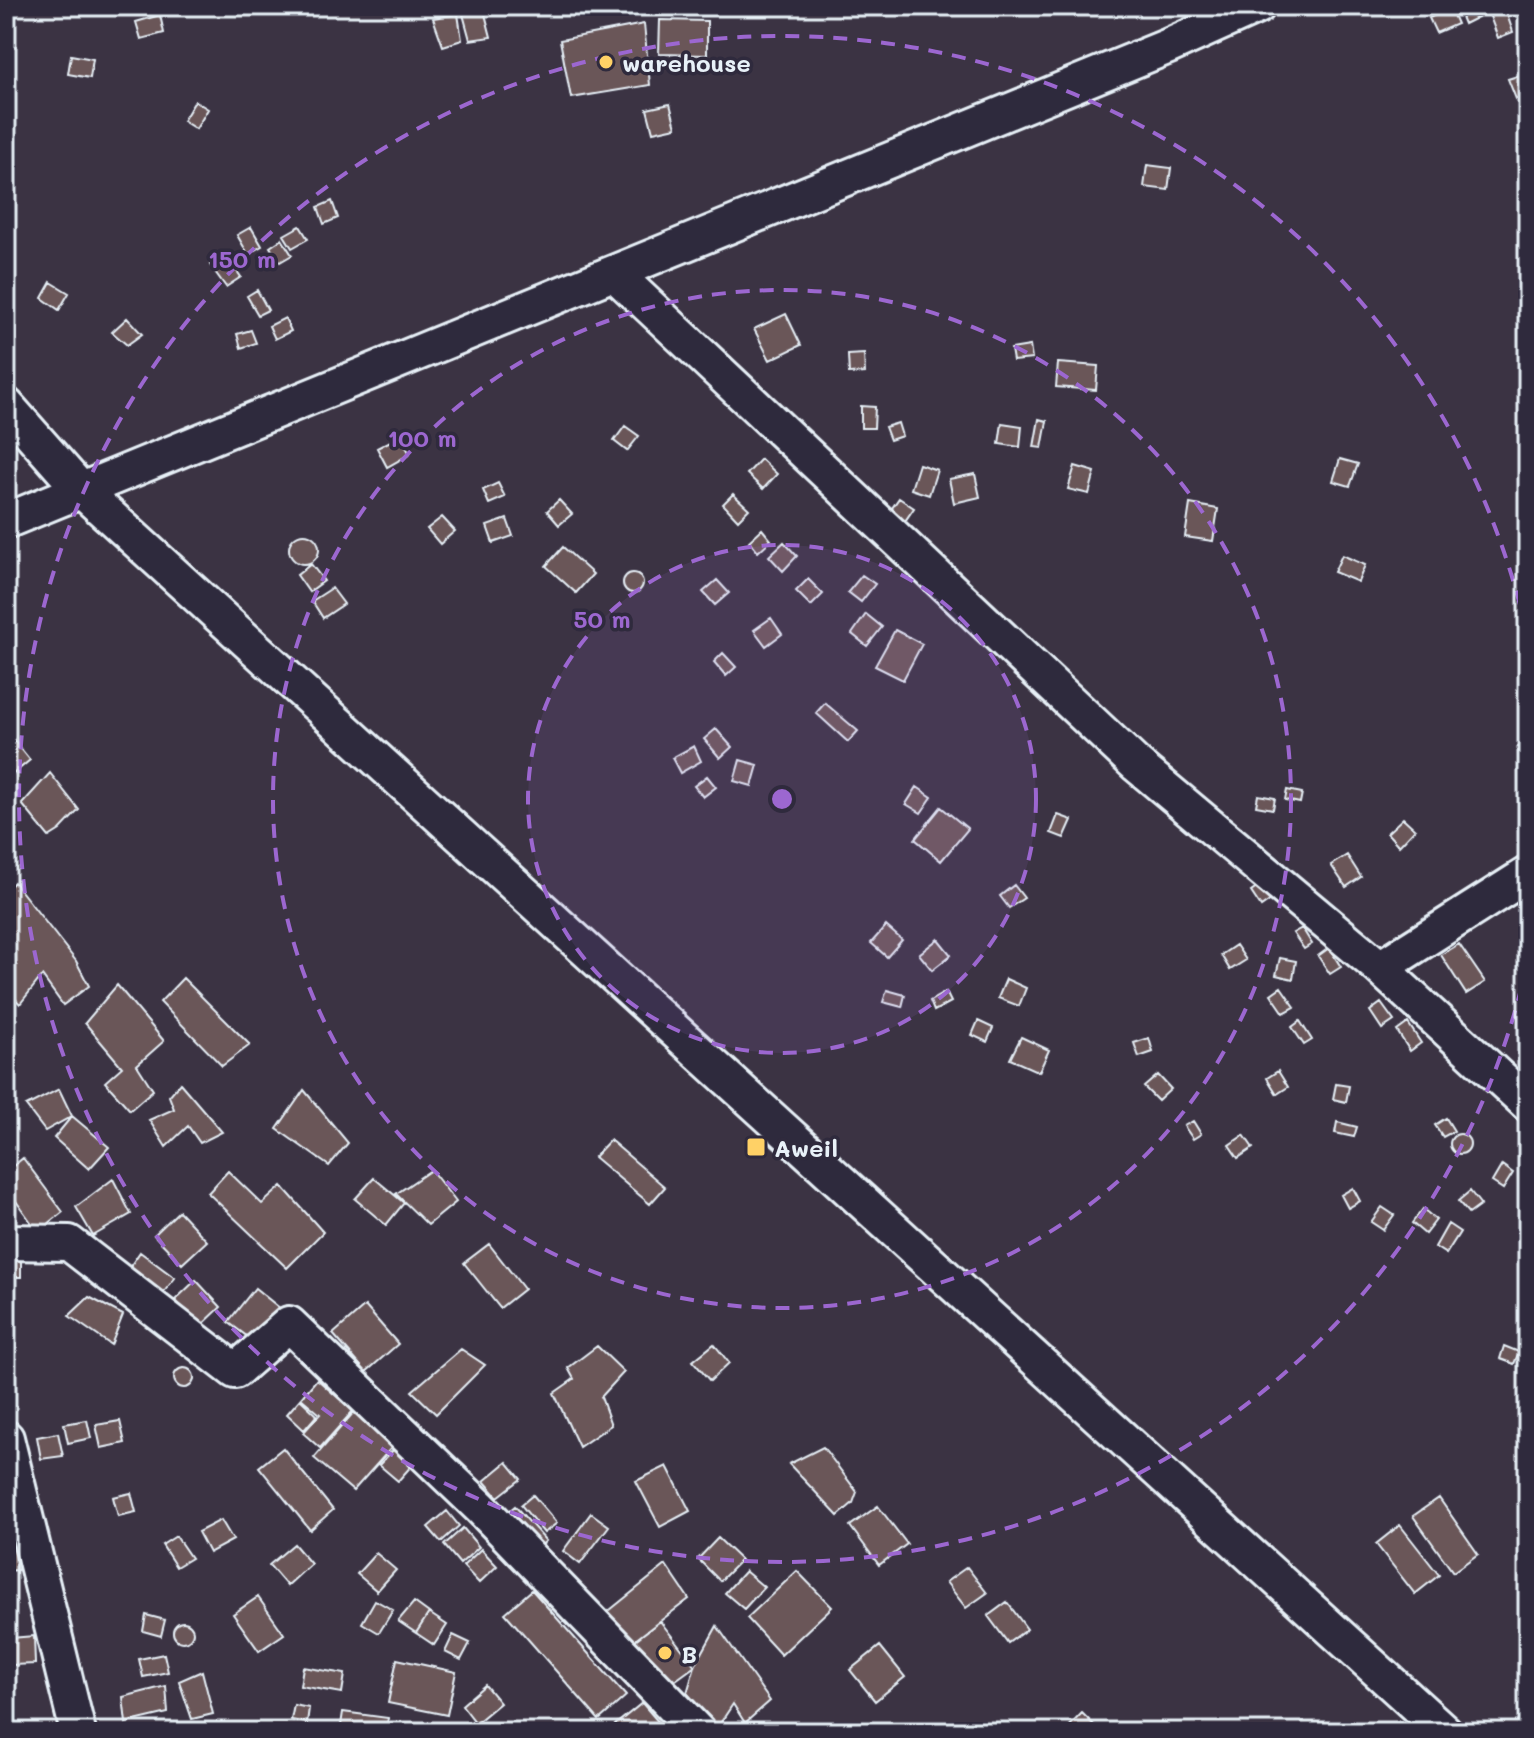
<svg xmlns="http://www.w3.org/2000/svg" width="1534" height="1738" font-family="Mali,sans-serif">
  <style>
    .building { fill: #6a5659; stroke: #e8f1f8; stroke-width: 2 }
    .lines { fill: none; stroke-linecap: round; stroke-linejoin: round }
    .minor-casing { stroke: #e8f1f8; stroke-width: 40 }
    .minor { stroke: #2f2a3d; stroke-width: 34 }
    .ring { fill: none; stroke: #9c67d0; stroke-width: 4; stroke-dasharray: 14 10 }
    .poi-dot { fill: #ffd166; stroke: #2f2a3d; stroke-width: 3 }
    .labels { text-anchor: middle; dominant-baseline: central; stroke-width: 7; stroke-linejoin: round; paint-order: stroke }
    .poi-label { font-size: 24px; font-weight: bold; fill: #e8f1f8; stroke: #2f2a3d; text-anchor: start }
    .centre { fill: #9c67d0; stroke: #2f2a3d; stroke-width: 4 }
    .ring-label { font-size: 24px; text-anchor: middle; font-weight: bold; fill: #9c67d0; stroke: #2f2a3d; stroke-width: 7; stroke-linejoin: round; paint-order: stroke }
  </style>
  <rect width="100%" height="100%" fill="#3b3343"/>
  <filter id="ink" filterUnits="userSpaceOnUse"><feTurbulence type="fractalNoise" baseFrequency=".0125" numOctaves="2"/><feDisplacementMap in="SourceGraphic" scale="16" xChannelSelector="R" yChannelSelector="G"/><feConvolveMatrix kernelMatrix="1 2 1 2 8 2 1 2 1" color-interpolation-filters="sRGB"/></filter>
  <g filter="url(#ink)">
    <path class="building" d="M1473 6 1478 17 1464 24 1457 7Z
      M1504 6 1513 32 1498 38 1488 11Z
      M1450 8 1457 24 1436 33 1429 18Z
      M484 10 491 37 470 40 463 14Z
      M458 14 462 40 443 46 433 18Z
      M160 15 164 33 141 39 136 22Z
      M660 20 707 21V55L659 54Z
      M644 24 650 85 571 98 560 40Z
      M71 55 93 59 90 78 68 74Z
      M1527 73 1528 95 1516 99 1508 79Z
      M195 101 208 109 196 129 183 121Z
      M670 104 676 127 653 132 647 109Z
      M1147 165 1171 168 1168 190 1144 187Z
      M332 201 338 218 324 224 318 207Z
      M300 226 308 239 292 248 284 235Z
      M251 227 262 246 248 254 237 235Z
      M282 239 292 255 280 262 270 247Z
      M225 254 241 277 226 287 210 265Z
      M51 282 69 293 59 310 42 298Z
      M257 290 268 310 258 315 247 296Z
      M786 314 801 345 770 360 754 329Z
      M127 318 142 334 127 345 112 332Z
      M285 318 291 331 275 339 269 326Z
      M251 330 256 343 241 348 237 334Z
      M1030 346 1032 359 1013 361 1011 349Z
      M864 354 865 373 849 374 848 355Z
      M1058 363 1098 366 1096 390 1056 387Z
      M861 406 875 407 874 428H861Z
      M1039 419 1047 421 1042 448 1034 447Z
      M898 423 902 436 890 440 885 427Z
      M1002 423 1022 426 1020 447 999 444Z
      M625 426 639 436 627 451 614 441Z
      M400 436 410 454 387 467 377 448Z
      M761 459 777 474 763 489 747 474Z
      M1340 459 1358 464 1350 486 1333 481Z
      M919 464 937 470 929 495 911 489Z
      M1075 466 1095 472 1089 494 1068 489Z
      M975 474 980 497 954 503 949 479Z
      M498 483 505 497 489 504 483 490Z
      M733 494 749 509 738 520 723 504Z
      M899 498 914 508 905 521 890 511Z
      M559 500 572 514 559 525 547 511Z
      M1190 504 1218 509 1213 541 1185 537Z
      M442 517 455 531 440 544 427 529Z
      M507 519 513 536 493 543 487 526Z
      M762 529 771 540 758 552 749 541Z
      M289 549a15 15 0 1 1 30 0a15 15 0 1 1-30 0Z
      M784 542 797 556 783 571 769 556Z
      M563 547 593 574 576 593 546 566Z
      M1342 555 1365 565 1358 582 1334 572Z
      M311 564 324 581 309 592 297 575Z
      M623 583a10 10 0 1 1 20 0a10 10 0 1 1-20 0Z
      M862 575 875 584 861 602 848 592Z
      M808 579 823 594 811 606 796 591Z
      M717 580 729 593 715 605 703 592Z
      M332 588 344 604 323 618 312 601Z
      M866 614 882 627 867 646 852 634Z
      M771 618 782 634 766 646 754 630Z
      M895 630 922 644 903 680 875 666Z
      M723 653 736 667 726 676 714 662Z
      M825 703 858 731 848 742 816 713Z
      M716 729 732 747 720 758 704 739Z
      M6 730 30 760 6 780Z
      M694 746 701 761 680 773 672 758Z
      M740 760 758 765 752 786 734 781Z
      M50 773 79 810 60 830 49 837 22 804Z
      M707 776 716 787 703 797 694 786Z
      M917 787 932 797 921 813 906 804Z
      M1287 790 1302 793 1300 803 1285 800Z
      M1258 795 1275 798 1273 809 1256 806Z
      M941 807 968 829 941 861 915 839Z
      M1058 815 1072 820 1064 838 1051 833Z
      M1403 818 1415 829 1399 846 1387 833Z
      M1347 855 1361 877 1346 887 1331 865Z
      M14 882 76 961 89 986 63 1005 42 976 20 1004 6 989V891Z
      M1014 885 1024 898 1009 908 1000 896Z
      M1261 885 1271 900 1261 907 1251 892Z
      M886 926 902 940 887 957 871 943Z
      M1302 928 1312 944 1304 949 1293 933Z
      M938 939 951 955 932 970 919 954Z
      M1459 944 1485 982 1466 994 1441 955Z
      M1236 945 1246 960 1230 970 1221 955Z
      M1329 948 1341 967 1330 974 1318 956Z
      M1280 958 1296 961 1293 979 1276 975Z
      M183 978 250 1045 222 1066 160 1002Z
      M1006 979 1026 988 1019 1006 998 998Z
      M117 985 164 1041 137 1065 153 1090 130 1110 105 1082 122 1067 85 1023Z
      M1281 987 1295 1007 1284 1013 1271 994Z
      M887 990 905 995 902 1007 883 1002Z
      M946 992 951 1002 934 1011 930 1001Z
      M1381 1003 1394 1021 1382 1029 1370 1011Z
      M978 1021 993 1028 987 1042 972 1035Z
      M1300 1021 1312 1040 1304 1045 1292 1027Z
      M1408 1023 1421 1043 1410 1051 1397 1031Z
      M1021 1037 1049 1050 1039 1072 1010 1059Z
      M1149 1038 1153 1052 1139 1057 1134 1043Z
      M1278 1071 1288 1087 1277 1094 1267 1078Z
      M1158 1075 1171 1089 1158 1101 1144 1087Z
      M180 1083 222 1132 200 1143 188 1126 166 1147 149 1120 174 1109 169 1096Z
      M1336 1084 1349 1086 1346 1102 1333 1099Z
      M59 1089 72 1116 45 1131 26 1106Z
      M304 1090 348 1143 329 1166 277 1129Z
      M72 1116 109 1147 89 1169 54 1138Z
      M1446 1118 1454 1131 1443 1137 1435 1125Z
      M1193 1121 1201 1134 1193 1139 1184 1126Z
      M1337 1122 1357 1127 1354 1137 1335 1133Z
      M1450 1144a10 10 0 1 1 20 0a10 10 0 1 1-20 0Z
      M1244 1135 1253 1148 1238 1158 1229 1145Z
      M610 1140 665 1187 650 1204 594 1157Z
      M23 1158 63 1212 38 1232 6 1187V1172Z
      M1502 1165 1513 1173 1503 1189 1492 1182Z
      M431 1170 456 1202 428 1225 396 1194Z
      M228 1171 262 1204 282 1186 323 1232 287 1268 208 1193Z
      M374 1178 404 1203 386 1225 355 1199Z
      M113 1179 131 1214 93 1236 76 1207Z
      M1353 1188 1360 1201 1348 1208 1341 1195Z
      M1470 1191 1481 1205 1469 1214 1458 1201Z
      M1382 1207 1394 1215 1383 1230 1371 1222Z
      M1423 1209 1436 1220 1425 1234 1412 1223Z
      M179 1211 207 1241 182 1264 154 1235Z
      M1448 1224 1460 1232 1446 1254 1435 1247Z
      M489 1244 524 1289 500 1308 464 1263Z
      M140 1252 175 1278 163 1293 129 1268Z
      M21 1255V1277H6V1256Z
      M196 1280 221 1307 201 1326 175 1300Z
      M255 1288 282 1310 256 1343 228 1322Z
      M89 1297 123 1315 111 1345 69 1316Z
      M365 1306 398 1344 366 1372 333 1334Z
      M714 1344 729 1363 710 1381 693 1361Z
      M597 1346 624 1372 601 1397 611 1425 579 1447 554 1393 574 1379 568 1368Z
      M1504 1346 1519 1352 1514 1364 1500 1359Z
      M461 1349 485 1365 436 1414 412 1391Z
      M174 1378a10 10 0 1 1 20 0a10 10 0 1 1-20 0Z
      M317 1379 353 1411 320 1448 303 1433 320 1414 301 1398Z
      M300 1399 317 1415 304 1430 287 1414Z
      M354 1412 393 1446 353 1491 314 1458Z
      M87 1420 91 1438 68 1443 64 1424Z
      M120 1421 125 1443 101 1448 96 1425Z
      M58 1433 63 1456 41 1459 37 1437Z
      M823 1447 857 1492 853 1503 838 1516 789 1464Z
      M283 1448 333 1510 310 1530 259 1467Z
      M395 1448 413 1464 398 1481 379 1465Z
      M507 1462 521 1479 498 1497 484 1481Z
      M667 1466 690 1511 660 1527 636 1481Z
      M131 1493 136 1512 118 1516 113 1497Z
      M533 1495 557 1523 544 1533 521 1505Z
      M1439 1498 1478 1554 1453 1572 1413 1516Z
      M515 1506 546 1541 534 1552 503 1516Z
      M878 1506 907 1544 879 1565 850 1526Z
      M447 1511 459 1526 441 1542 428 1527Z
      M591 1513 609 1526 580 1564 563 1551Z
      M221 1520 233 1540 209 1553 198 1532Z
      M1400 1525 1439 1575 1415 1594 1376 1544Z
      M463 1528 479 1547 460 1564 444 1545Z
      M176 1536 191 1558 176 1567 162 1545Z
      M718 1538 741 1560 720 1581 698 1559Z
      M294 1544 311 1564 287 1586 269 1565Z
      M15 1546 18 1570 6 1571V1547Z
      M481 1549 497 1566 479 1583 463 1566Z
      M376 1553 396 1570 377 1591 357 1574Z
      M666 1565 689 1599 634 1641 605 1614Z
      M967 1567 987 1593 966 1608 946 1582Z
      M745 1571 764 1587 744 1609 725 1593Z
      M797 1571 832 1607 781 1655 747 1618Z
      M532 1590 626 1696 599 1720 505 1613Z
      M258 1597 284 1634 259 1651 233 1614Z
      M375 1600 393 1610 379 1633 362 1623Z
      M414 1602 429 1613 416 1633 398 1621Z
      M1007 1602 1027 1629 1008 1643 988 1616Z
      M429 1613 447 1625 434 1645 416 1633Z
      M146 1615 165 1620 161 1636 143 1631Z
      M660 1621 695 1666 669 1685 634 1641Z
      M173 1632a10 10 0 1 1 20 0a10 10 0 1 1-20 0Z
      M717 1626 770 1701 745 1723 733 1704 717 1728 687 1693 695 1666Z
      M453 1635 470 1643 461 1660 445 1652Z
      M34 1636 35 1664 12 1665 11 1638Z
      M880 1646 905 1677 875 1701 850 1670Z
      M164 1654 168 1672 143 1677 139 1659Z
      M397 1659 456 1672 447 1715 388 1703Z
      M303 1667 345 1674 342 1693 300 1686Z
      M202 1671 213 1714 192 1719 179 1681Z
      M485 1685 500 1703 476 1723 462 1705Z
      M166 1686 168 1713 126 1723 123 1697Z
      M642 1703 667 1732H621L615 1725Z
      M294 1705 309 1708 307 1723 291 1720Z
      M343 1712 388 1718 386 1732H340Z
      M1082 1713 1096 1727 1091 1732H1064Z"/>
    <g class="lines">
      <defs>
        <path id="minor" d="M614 273 1137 765 1380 968 1528 1104
          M6 405 80 489 1445 1732
          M6 521 1169 46 1258 6
          M1380 968 1528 874
          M6 1242 69 1243 235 1371 289 1324 481 1508 698 1732
          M6 1438 78 1732"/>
      </defs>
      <use href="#minor" class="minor-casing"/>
      <use href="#minor" class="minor"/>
    </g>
  </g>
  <circle cx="782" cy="799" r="254" fill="#9c67d0" fill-opacity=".12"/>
  <g class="ring">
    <circle cx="782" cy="799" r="254"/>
    <circle cx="782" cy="799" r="509"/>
    <path d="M1527 964A763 763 0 1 1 1527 634"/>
  </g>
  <g class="poi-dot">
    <circle cx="606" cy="62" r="8"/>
    <rect x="746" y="1137" width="20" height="20" rx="4"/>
    <circle cx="665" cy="1653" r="8"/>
  </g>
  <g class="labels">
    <g class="poi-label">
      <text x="622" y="62">warehouse</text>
      <text x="774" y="1147">Aweil</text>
      <text x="681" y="1653">B</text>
    </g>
  </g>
  <circle cx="782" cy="799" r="12" class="centre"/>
  <g class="ring-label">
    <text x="242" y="268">150 m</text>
    <text x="422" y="447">100 m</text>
    <text x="602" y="628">50 m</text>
  </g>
  <rect width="1534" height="1738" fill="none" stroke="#2f2a3d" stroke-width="32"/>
  <rect x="16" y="16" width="1502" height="1706" fill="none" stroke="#e8f1f8" stroke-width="3" filter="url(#ink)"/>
</svg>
